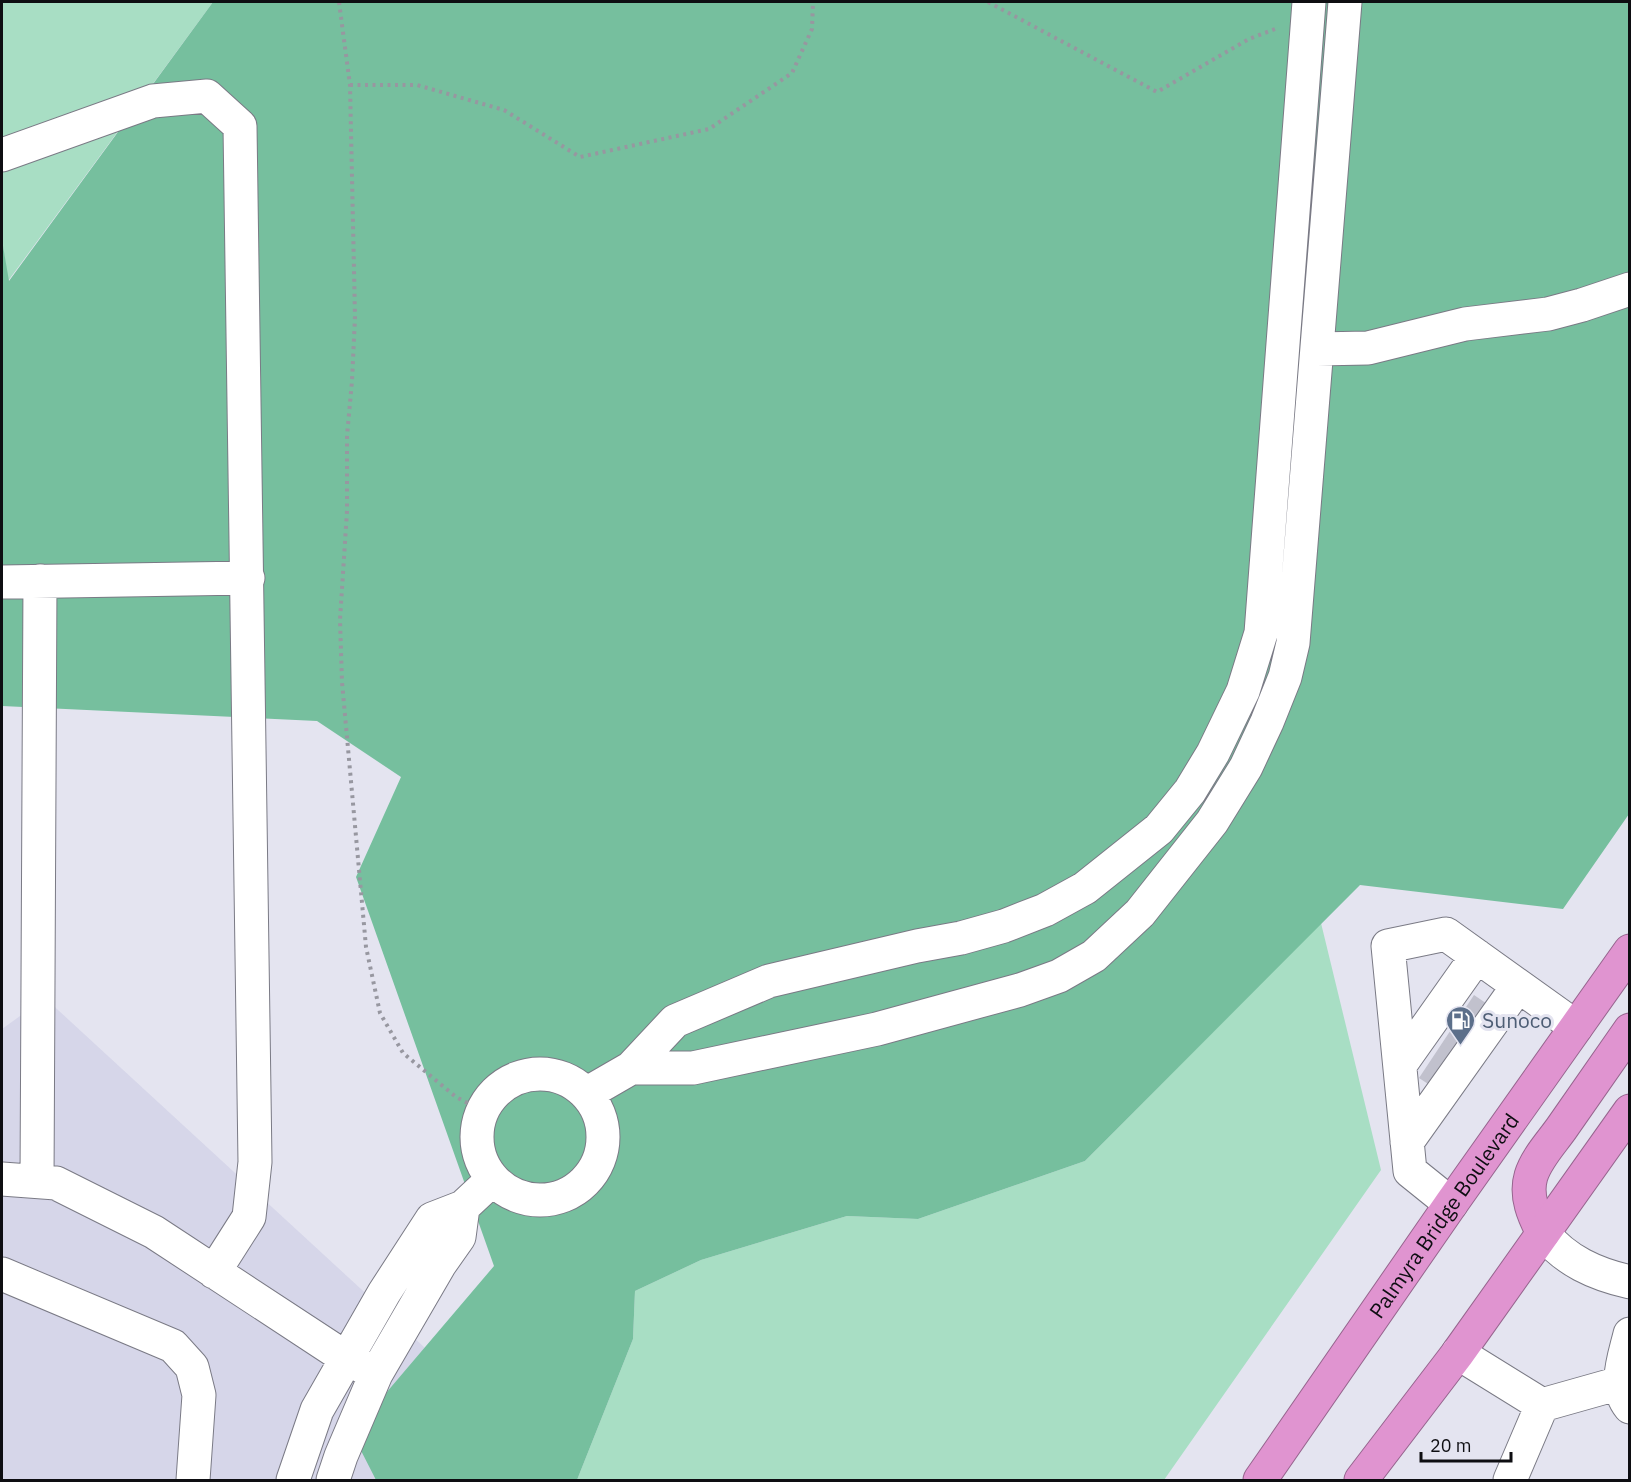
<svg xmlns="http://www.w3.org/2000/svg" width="1631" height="1482" font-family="'IBM Plex Sans',sans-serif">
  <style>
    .built { fill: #d6d6e9 }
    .green { fill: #a8dec4 }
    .forest { fill: #76bf9e }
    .building { fill: #c1c1cd }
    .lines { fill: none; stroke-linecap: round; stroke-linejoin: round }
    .minor-casing { stroke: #7a7a85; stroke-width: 35 }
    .highway-casing { stroke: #96658e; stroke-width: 35 }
    .path { stroke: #9797a0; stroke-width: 4; stroke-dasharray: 3 4.5; stroke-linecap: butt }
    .minor { stroke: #fff; stroke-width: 33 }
    .highway { stroke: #e094d0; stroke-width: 33 }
    .labels { text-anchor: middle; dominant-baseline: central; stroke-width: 6; stroke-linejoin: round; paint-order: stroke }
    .service-label { font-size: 21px; fill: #4e5e75; stroke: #e4e4f0; text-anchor: start }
    .street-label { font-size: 21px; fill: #0e0e12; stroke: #e4e4f0 }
  </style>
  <rect width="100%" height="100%" fill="#e4e4f0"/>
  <path class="built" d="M45 998 475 1394 495 1480H2V1029Z"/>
  <path class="green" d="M2 2H213L8 281 2 240Z
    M1321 923 1381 1170 1164 1480H577L633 1339 635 1291 701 1260 847 1216 918 1219 1085 1161Z"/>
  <path class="forest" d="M213 2H1629V814L1563 909 1360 885 1085 1161 918 1219 847 1216 701 1260 635 1291 633 1339 577 1480H376L352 1433 494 1266 356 877 401 777 317 721 2 706V240L9 281Z"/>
  <path class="building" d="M1474 995 1502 1014 1448 1097 1419 1078Z"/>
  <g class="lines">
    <defs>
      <path id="minor" d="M2 155 153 101 207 96 240 126 255 1162 249 1217 214 1272
        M1317 349 1368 348 1465 324 1548 314 1582 305 1630 289
        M2 582 248 578
        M1400 1065 1477 956
        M631 1068H693L877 1029 1020 990 1059 976 1094 956 1140 913 1212 822 1246 767 1267 722 1285 677 1293 643 1345 2
        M477 1137a63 63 0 1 1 126 0a63 63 0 1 1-126 0Z
        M586 1094 631 1068 675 1021 769 981 917 946 961 938 1004 926 1045 910 1085 888 1159 829 1190 791 1213 753 1243 691 1261 633 1309 2
        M1407 1142 1518 986
        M2 1179 56 1183 154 1232 346 1358 376 1374
        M37 1181 40 581
        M1451 1204 1410 1171 1388 946 1446 934 1576 1027
        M1543 1233C1566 1261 1595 1274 1630 1282
        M2 1274 173 1346 192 1367 199 1395 193 1480
        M1630 1334C1624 1359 1613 1386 1630 1407
        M1458 1353 1542 1405 1620 1383H1630
        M293 1480 317 1410 384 1293 432 1219 463 1207 493 1179
        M333 1480 341 1456 376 1374 440 1264 459 1237 463 1207
        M1510 1480 1542 1405"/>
      <g id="highway">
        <path d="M1543 1233C1534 1216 1525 1196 1531 1176 1536 1159 1551 1143 1561 1129 1584 1096 1607 1063 1630 1030"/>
        <path id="s1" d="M1260 1480 1451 1204 1630 951"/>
        <path d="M1361 1480 1458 1353 1630 1111"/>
      </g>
    </defs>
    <use href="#minor" class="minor-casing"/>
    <use href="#highway" class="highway-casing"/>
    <path class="path" d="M339 2 350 85 355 317 352 381 347 436V511L340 620 342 682 366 947 380 1013 403 1053 456 1097 483 1111
      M988 2 1157 92 1249 39 1275 29
      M350 85H417L504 110 580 157 709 129 792 73 812 29 813 2"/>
    <use href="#minor" class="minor"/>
    <use href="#highway" class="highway"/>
  </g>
  <defs>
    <symbol id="fuel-pin" viewBox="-11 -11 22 30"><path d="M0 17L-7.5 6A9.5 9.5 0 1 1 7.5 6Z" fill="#5c6f8a" stroke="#e4e4f0"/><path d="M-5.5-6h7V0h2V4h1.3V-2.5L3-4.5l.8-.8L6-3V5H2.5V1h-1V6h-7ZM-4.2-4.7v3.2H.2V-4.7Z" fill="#fff"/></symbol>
  </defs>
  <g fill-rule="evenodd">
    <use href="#fuel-pin" x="1444" y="1004" width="33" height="45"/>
  </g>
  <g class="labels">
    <g class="service-label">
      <text x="1482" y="1020">Sunoco</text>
    </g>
    <g class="street-label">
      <text stroke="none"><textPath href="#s1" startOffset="322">Palmyra Bridge Boulevard</textPath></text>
    </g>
  </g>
  <rect width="1631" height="1482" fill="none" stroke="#0e0e12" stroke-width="6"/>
  <path d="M1421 1452v9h90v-9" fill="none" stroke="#0e0e12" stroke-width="3"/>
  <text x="1430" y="1452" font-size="18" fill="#0e0e12" stroke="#e4e4f0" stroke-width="4.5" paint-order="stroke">20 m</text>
</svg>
